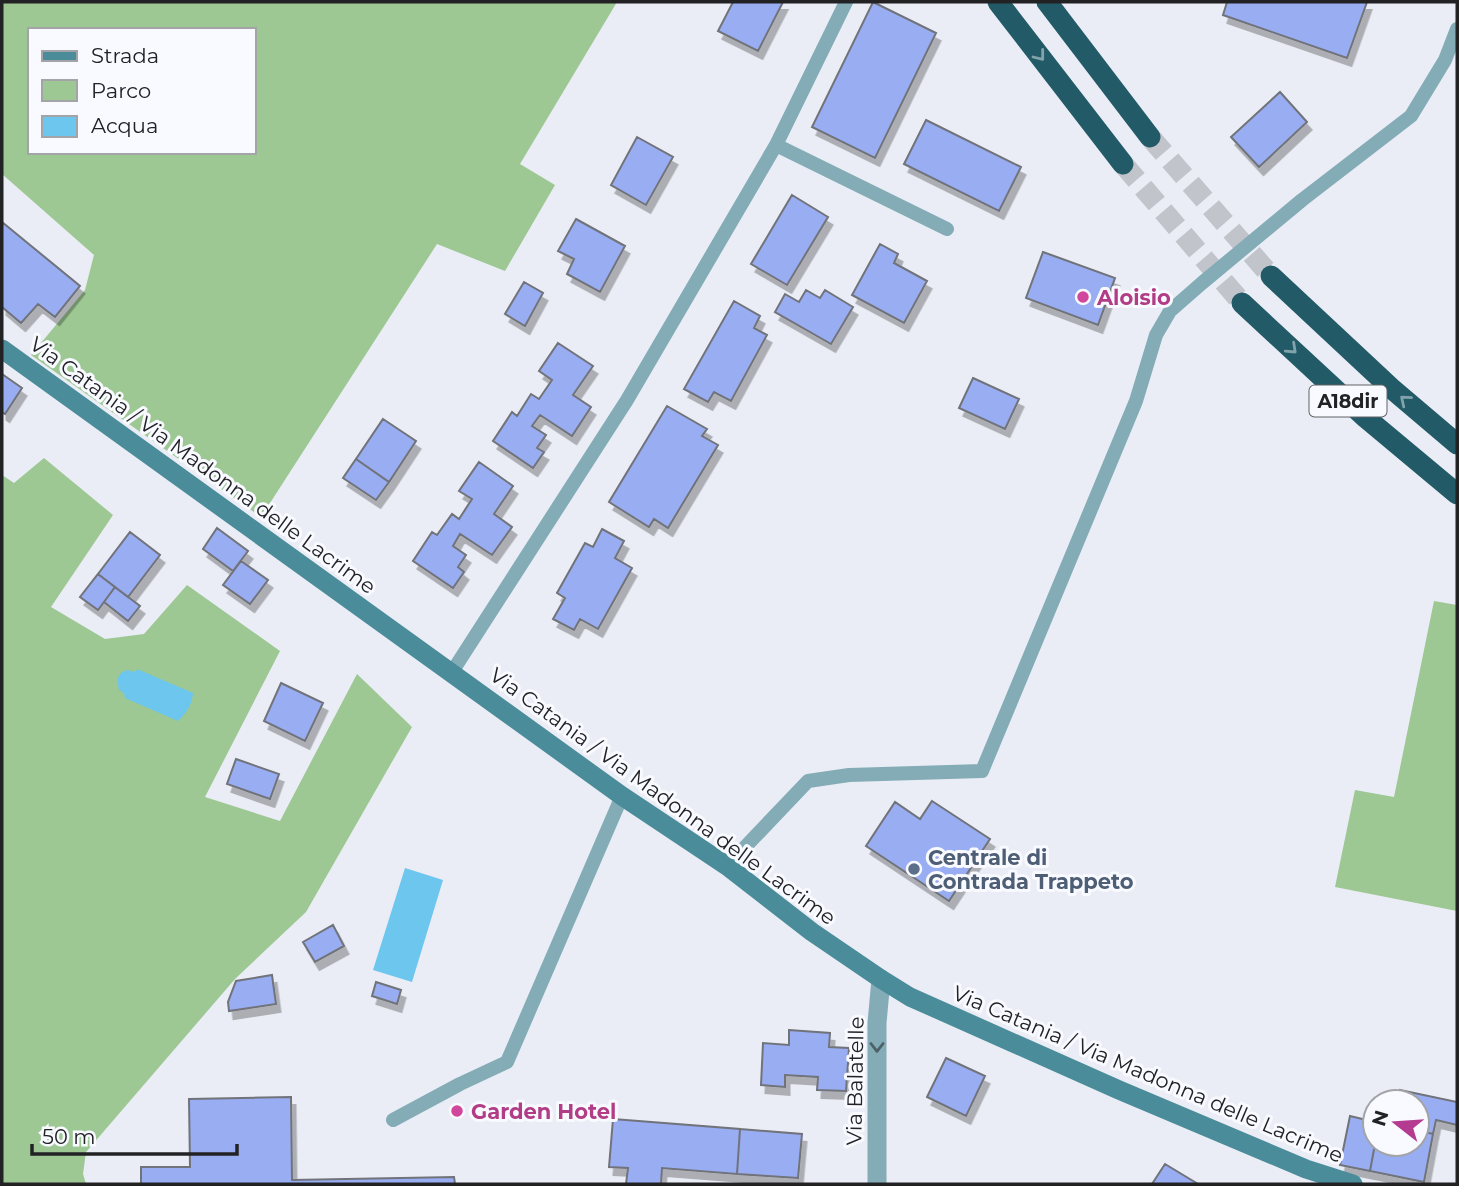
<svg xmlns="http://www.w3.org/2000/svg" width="1459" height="1186" font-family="Montserrat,sans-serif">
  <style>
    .green { fill: #9dc793; fill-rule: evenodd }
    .water { fill: #6cc6ee }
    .building { fill: #99adf3; stroke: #71737a; stroke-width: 2; filter: url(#shadow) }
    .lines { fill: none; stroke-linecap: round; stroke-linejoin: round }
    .motorway-tunnel { stroke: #c2c4cb; stroke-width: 21; stroke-dasharray: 21 10; stroke-linecap: butt }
    .service { stroke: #83acb6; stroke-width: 14 }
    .minor { stroke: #83acb6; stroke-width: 19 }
    .secondary { stroke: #4a8c9a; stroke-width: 19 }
    .motorway { stroke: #225b67; stroke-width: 21 }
    .oneway { stroke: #82a3ab }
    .oneway2 { stroke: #4e6066 }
    .hotel-dot { fill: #d1479c; stroke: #f8faff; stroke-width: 2.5 }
    .service-dot { fill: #5c6f8a; stroke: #f8faff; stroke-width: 2.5 }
    .labels { text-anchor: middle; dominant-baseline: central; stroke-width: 6; stroke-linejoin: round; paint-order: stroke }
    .shield { fill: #f8faff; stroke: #626366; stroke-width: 2 }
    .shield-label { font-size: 19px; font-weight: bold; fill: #222225 }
    .hotel-label { font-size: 21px; font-weight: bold; fill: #b23c85; stroke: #f8faff; text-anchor: start }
    .street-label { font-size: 21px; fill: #222225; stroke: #f8faff }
    .service-label { font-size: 21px; font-weight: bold; fill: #4e5e75; stroke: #f8faff; text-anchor: start }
  </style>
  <defs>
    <filter id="shadow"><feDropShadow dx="4.5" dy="8" stdDeviation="0" flood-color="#0004"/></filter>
  </defs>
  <rect width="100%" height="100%" fill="#eaedf5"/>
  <path class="green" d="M2 2H617L520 164 555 185 505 271 437 244 261 517 31 355 85 290 94 255 2 174ZM30 30H254V152H30Z
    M44 458 113 515 51 607 105 639 144 634 187 585 280 651 205 797 280 821 357 674 412 727 306 912 235 979 86 1152 83 1174 86 1184H2V475L14 483Z
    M1434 601 1457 605V911L1335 887 1355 790 1394 797Z"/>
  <path class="water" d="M137 669 193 693C192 705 187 712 178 721L125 698 124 693 119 690 117 679 121 673 127 670 135 672Z
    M405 868 443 880 412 982 373 970Z"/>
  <path class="building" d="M733 2H783L758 51 718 31Z
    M873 2 936 33 875 158 812 127Z
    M1227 2H1367L1347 58 1223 15Z
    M1280 92 1307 122 1259 167 1231 137Z
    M926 120 1021 167 999 211 904 164Z
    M637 137 673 157 646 205 611 185Z
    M792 195 828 217 787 285 751 264Z
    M576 219 625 246 600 292 567 274 574 259 558 251Z
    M2 222 80 286 55 317 38 304 21 323 2 307Z
    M880 244 898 254 894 263 927 281 904 323 852 295Z
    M1043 252 1115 278 1098 325 1026 298Z
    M524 282 543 293 525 326 505 314Z
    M806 290 820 298 825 290 853 307 831 344 775 312 785 294 799 302Z
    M734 301 760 316 754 328 767 335 731 401 714 392 708 402 684 389Z
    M558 343 593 366 573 395 591 407 572 436 540 415 532 426 546 435 537 448 544 452 533 468 493 441 512 412 517 416 531 394 539 399 552 380 539 371Z
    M2 374 22 388 5 414 2 412Z
    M973 378 1019 399 1005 429 959 408Z
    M667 406 707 429 702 436 718 445 668 528 654 519 649 527 609 502Z
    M383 419 416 441 389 482 356 459Z
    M356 459 389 482 376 500 343 478Z
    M479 462 513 486 494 514 512 527 492 555 460 534 453 546 466 555 458 567 464 572 453 588 413 561 432 532 437 535 452 514 459 519 472 499 459 491Z
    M217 528 248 551 233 571 203 549Z
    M602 529 624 541 615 558 632 568 598 629 580 619 574 630 553 619 565 598 557 593 585 543 593 547Z
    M130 532 160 555 128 597 98 574Z
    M241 561 268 580 250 604 223 585Z
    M98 574 115 587 98 610 80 597Z
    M115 587 140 606 128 621 104 602Z
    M281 683 323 703 305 741 264 721Z
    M236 759 279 774 270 799 227 784Z
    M932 801 990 839 949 901 866 846 895 802 920 819Z
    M333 925 344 946 315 962 303 942Z
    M272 975 276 1004 229 1011 228 1002 236 981Z
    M376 982 401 990 397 1004 372 996Z
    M789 1030 830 1033 829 1047 849 1048 846 1091 817 1090 818 1077 785 1075V1087L761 1085 763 1043 789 1045Z
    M946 1058 985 1076 966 1116 927 1097Z
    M1400 1090 1457 1102V1125L1436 1120 1433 1134 1417 1130V1102H1397Z
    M291 1097 292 1180 454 1177 455 1184H141V1167H190L189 1099Z
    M1350 1116 1375 1122V1144L1370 1171 1340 1165Z
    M613 1119 740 1129 737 1174 662 1168 661 1184H626L628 1168 609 1167Z
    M740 1129 802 1134 798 1178 737 1174Z
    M1417 1130 1433 1134 1424 1182 1370 1171 1375 1144H1417Z
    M1165 1164 1198 1184H1152Z"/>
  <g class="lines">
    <path class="motorway-tunnel" d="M1150 137 1271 276
      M1123 164 1242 303"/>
    <path class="service" d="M776 145 947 229
      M452 672 627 400 776 145 846 2
      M727 866 808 781 849 775 982 771 1136 401 1156 335 1170 311 1202 283 1302 200 1411 116 1445 60 1457 29
      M393 1120 460 1084 507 1062 622 796"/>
    <path class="minor" d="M877 1184V1023L881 979"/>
    <path class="secondary" d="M2 349 622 796 727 866 812 932 881 979 910 997 1119 1090 1306 1169 1353 1184"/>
    <path class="motorway" d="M998 2 1123 164
      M1047 2 1150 137
      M1271 276 1391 388 1457 444
      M1242 303 1366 418 1457 494"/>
  </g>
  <defs><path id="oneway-chevron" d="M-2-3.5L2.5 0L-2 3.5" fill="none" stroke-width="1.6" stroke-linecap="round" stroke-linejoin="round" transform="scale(1.75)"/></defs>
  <g class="oneway">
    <use href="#oneway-chevron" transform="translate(1040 56) rotate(52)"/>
    <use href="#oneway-chevron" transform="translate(1292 349) rotate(43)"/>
    <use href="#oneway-chevron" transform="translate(1405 400) rotate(-140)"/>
  </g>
  <use class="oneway2" href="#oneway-chevron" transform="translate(877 1047) rotate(90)"/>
  <g class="hotel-dot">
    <circle cx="1083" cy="297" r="7"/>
    <circle cx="457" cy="1111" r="7"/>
  </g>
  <circle class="service-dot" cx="914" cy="869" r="7"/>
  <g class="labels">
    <rect class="shield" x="1309.5" y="385.5" width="77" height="31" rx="5"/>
    <g class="shield-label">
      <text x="1348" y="401">A18dir</text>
    </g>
    <g class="hotel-label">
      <text x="1097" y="297">Aloisio</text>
      <text x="471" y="1111">Garden Hotel</text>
    </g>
    <g class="street-label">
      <text transform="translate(203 465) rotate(36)">Via Catania / Via Madonna delle Lacrime</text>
      <text transform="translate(663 796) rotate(36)">Via Catania / Via Madonna delle Lacrime</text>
      <text transform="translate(1148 1074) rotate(23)">Via Catania / Via Madonna delle Lacrime</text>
      <text transform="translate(855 1081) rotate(-89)">Via Balatelle</text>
    </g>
    <g class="service-label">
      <text x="928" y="857">Centrale di<tspan x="928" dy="24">Contrada Trappeto</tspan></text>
    </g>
  </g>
  <rect width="1459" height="1186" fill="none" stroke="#222225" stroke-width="7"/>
  <rect x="28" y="28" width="228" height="126" fill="#f8faff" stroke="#a2a4a8" stroke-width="2"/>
  <rect x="42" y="51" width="35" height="10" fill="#4a8c9a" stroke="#a2a4a8" stroke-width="2"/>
  <text x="91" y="63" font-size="21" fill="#222225">Strada</text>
  <rect x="42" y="80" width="35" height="21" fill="#9dc793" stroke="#a2a4a8" stroke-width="2"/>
  <text x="91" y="98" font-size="21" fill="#222225">Parco</text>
  <rect x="42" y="116" width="35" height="21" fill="#6cc6ee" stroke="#a2a4a8" stroke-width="2"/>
  <text x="91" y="133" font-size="21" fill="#222225">Acqua</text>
  <g transform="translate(1396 1123) rotate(287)"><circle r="33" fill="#f8faff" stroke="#a2a4a8" stroke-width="2"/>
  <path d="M0-5L12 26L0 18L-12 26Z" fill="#b43b90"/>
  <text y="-10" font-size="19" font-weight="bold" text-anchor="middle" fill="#222225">N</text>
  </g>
  <path d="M32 1144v10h205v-10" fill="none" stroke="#222225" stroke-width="3.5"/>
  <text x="42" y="1144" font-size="21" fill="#222225" stroke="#f8faff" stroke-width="5" paint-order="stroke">50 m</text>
</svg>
